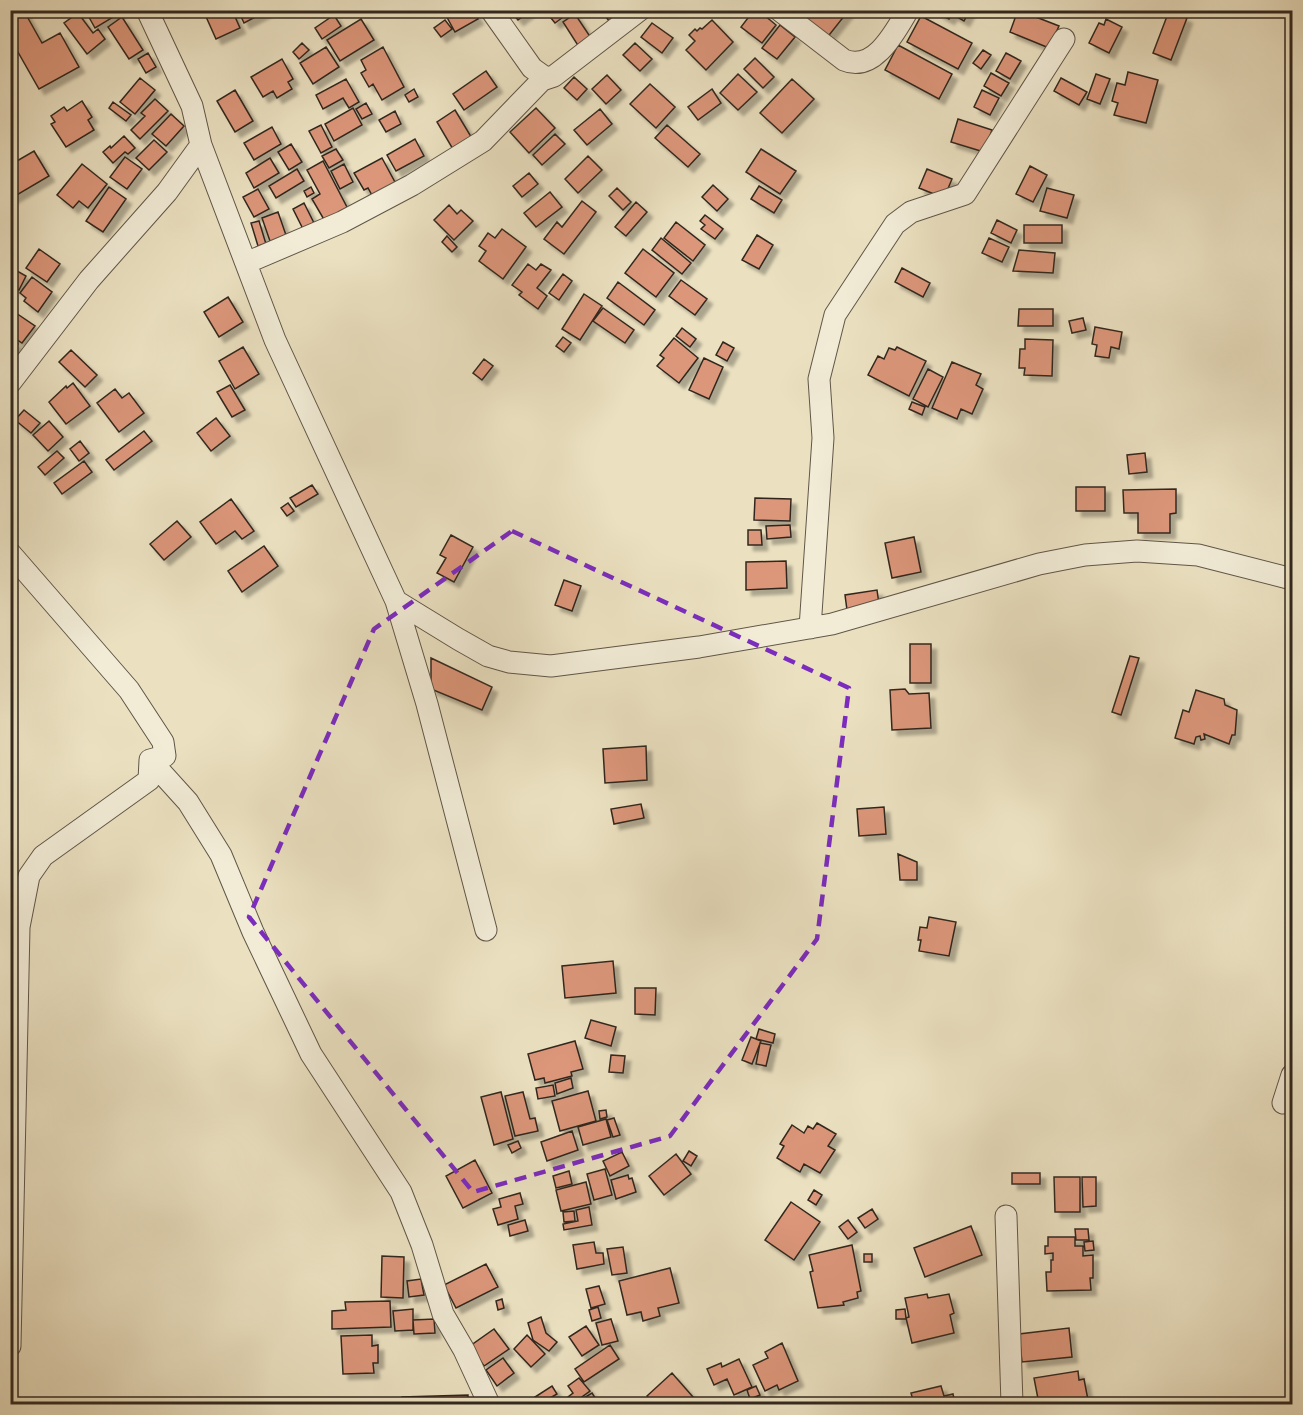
<svg xmlns="http://www.w3.org/2000/svg" width="1303" height="1415" font-family="Vollkorn,serif">
  <style>
    .building { fill: #dc967a; stroke: #32281f; stroke-width: 1.5; filter: url(#shadow) }
    .lines { fill: none; stroke-linecap: round; stroke-linejoin: round }
    .minor-casing { stroke: #605648; stroke-width: 23 }
    .minor { stroke: #f2ecd7; stroke-width: 21 }
    .marked { fill: none; stroke: #7b2cbf; stroke-width: 4.5; stroke-dasharray: 12 8; stroke-linejoin: round }
  </style>
  <defs>
    <filter id="shadow"><feDropShadow dx="5.5" dy="5.5" stdDeviation="1.5" flood-color="#0004"/></filter>
  </defs>
  <rect width="100%" height="100%" fill="#ebe1c1"/>
  <filter id="stains"><feTurbulence type="fractalNoise" baseFrequency=".00333" numOctaves="4"/><feColorMatrix values="0 0 0 0 .2 0 0 0 0 .09 0 0 0 0 .02 0 0 0 .5 -.17"/></filter>
  <radialGradient id="worn" r=".72"><stop offset=".6" stop-color="#630" stop-opacity="0"/><stop offset="1" stop-color="#630" stop-opacity=".3"/></radialGradient>
  <path class="building" d="M85 10H119L120 13 95 28Z
    M203 10H232L240 28 216 39Z
    M238 10H267V11L244 23Z
    M443 10H473L478 19 455 32Z
    M510 10H531L518 20Z
    M561 10 566 15 555 23 551 18Z
    M601 10H619L620 13 609 21Z
    M754 10H758L776 25 762 43 741 27Z
    M812 10H849L826 39 804 21Z
    M939 10H970L964 21 952 14 949 19 938 13Z
    M1018 10 1059 26 1049 48 1010 32Z
    M24 11 42 43 60 33 79 67 39 89 10 38V19Z
    M1169 11 1187 18 1171 60 1153 53Z
    M78 13 93 33 98 29 105 39 87 54 64 23Z
    M575 14 591 38 579 47 563 22Z
    M334 15 341 26 322 39 315 28Z
    M921 16 972 43 958 69 907 42Z
    M122 17 143 50 129 59 108 27Z
    M361 19 374 40 340 61 327 40Z
    M1106 19 1122 27 1109 53 1089 43 1099 23 1104 25Z
    M445 20 452 29 441 37 434 28Z
    M712 20 733 42 706 70 686 50 695 41 689 35 695 29 697 31 700 28 702 29Z
    M652 23 673 38 662 53 641 37Z
    M780 25 795 37 777 59 762 48Z
    M302 43 309 50 299 59 293 52Z
    M635 43 652 59 640 71 623 55Z
    M898 45 952 74 939 99 885 70Z
    M326 47 339 67 313 84 300 63Z
    M383 47 404 87 382 100 373 84 369 87 361 73 366 70 361 60Z
    M983 50 991 55 981 69 973 63Z
    M148 53 156 67 146 73 138 59Z
    M1006 53 1021 61 1010 79 996 71Z
    M755 58 774 77 763 88 744 69Z
    M282 59 293 79 288 82 292 89 277 98 273 91 263 97 251 77Z
    M486 71 497 87 464 110 453 94Z
    M1128 72 1158 80 1146 123 1114 115 1118 103 1112 101 1117 83 1125 85Z
    M991 73 1009 83 1001 96 984 86Z
    M738 74 757 92 738 110 720 93Z
    M1096 74 1110 79 1100 104 1087 99Z
    M607 75 621 90 606 104 592 89Z
    M574 77 587 89 577 100 564 88Z
    M140 78 155 90 135 114 120 102Z
    M1061 78 1087 92 1079 105 1054 91Z
    M346 79 359 102 349 108 343 98 323 109 316 95Z
    M792 79 814 99 782 133 760 113Z
    M650 84 675 107 656 128 630 104Z
    M414 89 418 97 409 102 405 95Z
    M712 89 721 103 698 120 688 107Z
    M235 90 253 121 235 132 217 101Z
    M982 90 999 98 990 115 974 107Z
    M155 99 168 111 140 139 131 130 145 116 141 113Z
    M82 101 92 117 88 120 94 130 66 147 51 124 55 122 51 116 64 107 67 111Z
    M113 102 131 115 126 121 109 108Z
    M366 103 372 114 362 119 356 109Z
    M353 108 362 125 334 141 325 124Z
    M536 108 555 128 529 153 510 132Z
    M600 109 612 124 587 145 574 130Z
    M455 110 473 140 454 151 437 122Z
    M395 111 401 124 386 132 379 120Z
    M171 114 184 126 166 146 152 134Z
    M958 119 992 130 984 152 951 142Z
    M321 125 332 147 321 153 309 131Z
    M667 125 700 154 688 167 655 138Z
    M272 127 281 144 254 160 244 143Z
    M555 134 565 144 542 165 533 155Z
    M124 136 135 148 128 154 125 152 113 163 103 152 110 146 111 148Z
    M415 139 424 156 396 171 387 155Z
    M154 140 167 152 149 170 136 158Z
    M291 144 302 162 289 170 278 152Z
    M336 149 343 160 329 168 322 156Z
    M761 149 796 171 780 194 746 172Z
    M34 151 49 176 10 199V165Z
    M588 156 602 170 578 193 565 179Z
    M125 157 142 169 127 189 110 177Z
    M270 158 279 173 254 188 246 173Z
    M382 158 396 184 373 197 368 188 364 190 354 173Z
    M323 161 349 211 326 223 312 199 320 194 307 170Z
    M82 164 107 184 88 208 79 201 73 208 57 195Z
    M344 164 353 182 340 189 331 171Z
    M1030 166 1047 175 1033 202 1016 194Z
    M297 169 304 181 276 198 269 186Z
    M927 169 952 179 944 198 919 188Z
    M529 173 538 184 522 197 513 186Z
    M713 185 728 199 717 211 702 197Z
    M759 186 782 200 774 213 751 199Z
    M109 187 126 199 103 232 86 221Z
    M311 187 314 193 307 197 304 191Z
    M617 188 631 202 623 210 609 196Z
    M1047 188 1074 195 1067 218 1040 211Z
    M258 189 269 209 254 217 243 197Z
    M550 192 562 207 536 227 524 213Z
    M582 201 596 212 564 254 544 239 557 222 562 227Z
    M636 202 647 212 626 236 615 227Z
    M304 203 314 223 303 229 293 209Z
    M449 205 457 214 461 210 473 221 454 240 434 220Z
    M278 212 287 238 271 244 262 218Z
    M705 215 723 229 715 239 701 229 705 225 700 221Z
    M997 220 1017 230 1011 243 991 233Z
    M259 221 266 244 258 246 251 223Z
    M676 222 705 245 693 261 664 238Z
    M1024 225H1062V243H1024Z
    M502 229 526 247 503 279 479 261 486 251 479 246 488 233 495 238Z
    M757 235 773 245 759 269 742 260Z
    M447 236 457 247 452 252 442 242Z
    M661 238 691 263 682 274 652 250Z
    M989 238 1009 247 1002 262 982 253Z
    M39 249 60 264 47 282 26 268Z
    M643 249 674 273 656 297 625 273Z
    M1019 250 1055 253 1053 273 1013 271Z
    M528 264 536 270 541 264 551 270 537 288 547 296 538 309 519 295 522 292 512 285Z
    M10 267 26 276 19 290 10 286Z
    M902 268 930 283 923 297 895 282Z
    M563 274 572 281 559 300 549 293Z
    M32 277 52 292 38 312 24 301 26 298 20 293Z
    M681 280 707 299 695 315 669 296Z
    M618 282 655 310 644 325 607 298Z
    M584 294 602 306 580 340 562 329Z
    M228 297 243 322 219 337 204 312Z
    M603 308 634 330 625 343 593 321Z
    M1019 309H1053V326H1018Z
    M16 313 35 326 22 343 10 335V321Z
    M1083 318 1086 330 1072 333 1069 321Z
    M1095 327 1122 332 1119 349 1111 347 1109 358 1095 356 1097 345 1092 344Z
    M682 328 696 339 690 347 676 336Z
    M563 337 571 343 564 352 556 346Z
    M674 338 698 358 679 383 657 366 664 358 660 355Z
    M10 339 18 344 10 356Z
    M1025 339 1053 340 1052 376 1024 375 1025 368H1019L1020 349H1025Z
    M723 342 734 348 727 361 716 355Z
    M243 347 259 374 235 389 219 361Z
    M897 347 926 361 909 396 868 375 878 356 884 359 889 348 895 350Z
    M71 350 97 375 85 387 59 362Z
    M704 358 723 367 709 399 689 390Z
    M484 359 493 366 482 380 473 373Z
    M952 362 981 374 976 385 983 389 972 414 961 409 957 419 932 408Z
    M928 369 943 377 928 407 913 399Z
    M73 383 90 406 66 424 49 402 66 386 67 388Z
    M230 385 245 410 232 417 217 392Z
    M115 389 122 398 129 393 144 413 119 432 97 403Z
    M912 402 925 407 922 415 909 409Z
    M24 410 40 423 31 433 15 420Z
    M216 418 230 436 211 451 197 433Z
    M49 421 63 437 48 451 33 435Z
    M144 431 152 441 114 470 106 460Z
    M80 441 89 453 79 461 70 449Z
    M57 451 64 458 45 475 38 467Z
    M1145 453 1147 472 1129 474 1127 455Z
    M84 461 92 472 62 494 54 483Z
    M312 485 318 494 296 507 290 498Z
    M1076 487H1105V511H1076Z
    M1176 489V513L1170 514V533H1138V513H1124L1123 490Z
    M755 498 791 499 790 521 754 520Z
    M231 499 254 531 242 539 235 531 216 544 200 522Z
    M288 503 294 511 287 516 281 508Z
    M177 521 191 537 164 560 150 544Z
    M790 525 791 537 767 539 766 526Z
    M748 530H761L762 545H748Z
    M451 535 473 547 454 582 437 573 446 558 440 555Z
    M914 537 921 572 892 578 885 543Z
    M264 546 278 566 242 592 228 571Z
    M786 561 787 588 746 590V562Z
    M564 580 581 586 572 611 555 605Z
    M877 590 879 604 847 610 845 595Z
    M910 644H931V683H910Z
    M1130 656 1139 658 1121 715 1112 712Z
    M431 658 492 687 482 710 431 689Z
    M905 689 909 694 929 693 931 728 892 730 890 690Z
    M1196 690 1224 699 1225 705 1237 710 1235 735H1232L1229 744 1204 734 1205 739 1201 740 1200 736 1196 737 1194 744 1175 738 1183 710 1189 712Z
    M646 746 647 780 605 783 603 749Z
    M641 804 644 818 614 824 611 809Z
    M884 807 886 834 859 836 857 809Z
    M898 854 917 862V880H900Z
    M929 917 956 922 949 956 919 951 921 940H918L920 927 927 928Z
    M613 961 616 993 565 998 562 966Z
    M635 988H656L655 1015 635 1014Z
    M591 1020 616 1027 611 1046 585 1038Z
    M759 1029 775 1034 773 1043 756 1039Z
    M751 1037 761 1041 752 1064 742 1060Z
    M575 1041 583 1069 571 1072 572 1076 545 1083 544 1078 535 1080 528 1054Z
    M760 1043 771 1045 766 1066 756 1064Z
    M611 1055 625 1056 623 1073 609 1072Z
    M571 1078 573 1088 557 1094 555 1083Z
    M553 1085 555 1096 538 1099 536 1088Z
    M588 1091 596 1121 560 1131 552 1101Z
    M501 1092 513 1139 494 1145 481 1097Z
    M523 1092 530 1119 535 1118 538 1131 515 1136 505 1096Z
    M606 1110 607 1117 600 1119 599 1111Z
    M614 1118 620 1135 613 1137 607 1120Z
    M606 1119 611 1137 583 1145 578 1127Z
    M817 1123 836 1134 828 1146 835 1150 820 1173 804 1164 800 1172 777 1158 784 1146 780 1144 792 1125 804 1133 808 1126 813 1129Z
    M572 1131 578 1150 547 1161 541 1142Z
    M518 1141 521 1148 512 1153 508 1145Z
    M689 1151 697 1156 691 1166 683 1161Z
    M622 1152 629 1166 610 1176 603 1161Z
    M676 1154 691 1174 664 1195 649 1176Z
    M475 1160 492 1193 463 1208 446 1176Z
    M605 1169 612 1195 594 1200 587 1174Z
    M569 1171 572 1184 556 1188 553 1176Z
    M1012 1173H1040V1184H1012Z
    M628 1175 629 1179 632 1178 636 1192 616 1199 611 1180Z
    M1054 1177H1080V1212H1055Z
    M1082 1177H1096V1206L1083 1207Z
    M586 1182 591 1204 561 1211 556 1190Z
    M814 1190 822 1195 816 1205 808 1200Z
    M520 1193 523 1204 515 1206 518 1219 498 1225 493 1209 501 1207 499 1199Z
    M791 1202 820 1222 794 1260 765 1240Z
    M589 1207 592 1225 564 1230 563 1224 578 1221 576 1210Z
    M872 1209 878 1219 865 1228 858 1218Z
    M574 1211 575 1221 564 1222 563 1212Z
    M525 1220 528 1231 510 1236 508 1225Z
    M848 1220 857 1232 848 1239 839 1227Z
    M971 1226 982 1255 925 1277 914 1248Z
    M1075 1229H1088L1089 1240H1076Z
    M1048 1237H1075V1246H1083V1256L1093 1255V1278H1090L1091 1290 1047 1291 1046 1272H1051V1260H1053V1253L1045 1254V1246H1048Z
    M1093 1241 1094 1250 1085 1251 1084 1242Z
    M594 1242 596 1253H603L604 1264 577 1269 573 1245Z
    M852 1245 861 1291 857 1292 858 1298 843 1302 844 1305 818 1308 810 1272 813 1271 809 1255Z
    M623 1247 627 1273 612 1275 607 1249Z
    M864 1254H872V1262H864Z
    M382 1256 404 1257 403 1298 381 1297Z
    M486 1264 498 1287 456 1308 444 1285Z
    M670 1268 679 1303 658 1308 660 1316 643 1321 641 1312 627 1315 619 1281Z
    M421 1279 424 1295 409 1297 407 1281Z
    M599 1286 605 1304 591 1308 586 1289Z
    M927 1294 928 1298 949 1294 954 1313 950 1315 954 1333 912 1343 906 1318 909 1317 905 1298Z
    M502 1299 504 1308 498 1310 496 1301Z
    M390 1301 391 1327 332 1329V1311L346 1310 345 1302Z
    M598 1307 601 1318 592 1321 589 1310Z
    M413 1309V1330L395 1331 393 1311Z
    M905 1309 906 1319H896V1310Z
    M541 1317 546 1333 557 1342 549 1351 533 1340 528 1323Z
    M434 1319 435 1333 414 1334 413 1320Z
    M611 1319 618 1341 602 1345 596 1323Z
    M586 1326 599 1345 582 1356 569 1337Z
    M1069 1328 1072 1357 1022 1362 1019 1334Z
    M494 1329 509 1349 484 1366 470 1346Z
    M372 1335V1346L378 1345V1363H373L374 1373 343 1374 341 1336Z
    M527 1335 545 1354 531 1367 514 1349Z
    M782 1343 798 1381 779 1390 777 1385 765 1391 753 1365 768 1358 765 1352Z
    M610 1345 619 1359 584 1382 575 1369Z
    M503 1358 514 1373 497 1386 486 1370Z
    M739 1359 752 1387 734 1395 727 1379 714 1385 707 1369 721 1363 722 1367Z
    M1078 1371 1079 1380 1084 1379 1088 1400 1082 1401V1404H1039L1034 1378Z
    M672 1373 693 1397 685 1404H655L647 1396Z
    M579 1378 590 1391 572 1404H568L564 1400 573 1393 568 1386Z
    M552 1386 557 1394 540 1404 535 1397Z
    M756 1386 760 1395 750 1399 747 1390Z
    M941 1386 944 1396 953 1394 955 1404H914L911 1393Z
    M592 1393 599 1404H574Z
    M468 1395V1404H402V1397Z"/>
  <g class="lines">
    <defs>
      <path id="minor" d="M147 10 192 106 201 145 275 340 396 601 427 704 486 930
        M491 10 532 68 546 78
        M779 10 844 60C874 73 895 32 908 10
        M246 263 342 222 412 185 483 141 542 80 554 76 640 10
        M10 383 89 280 167 192 201 145
        M10 553 129 690 163 742 165 756 150 760 149 780 43 856 29 876 19 927 10 1346
        M396 601 458 639 488 656 509 662 551 666 699 647 832 624 1039 564 1085 555 1137 551 1198 555 1292 579
        M810 628 823 438 819 379 835 315 895 224 911 212 965 194 1064 39
        M150 760 188 802 221 855 253 932 311 1054 401 1192 422 1245 443 1314 464 1350 489 1404
        M1283 1103 1292 1075
        M1006 1216 1012 1404"/>
    </defs>
    <use href="#minor" class="minor-casing"/>
    <use href="#minor" class="minor"/>
  </g>
  <path class="marked" d="M512 531 849 688 817 939 670 1136 473 1192 249 917 374 629Z"/>
  <rect width="1303" height="1415" fill="none" stroke="#ebe1c1" stroke-width="36"/>
  <rect x="12" y="12" width="1279" height="1391" fill="none" stroke="#32281f" stroke-width="3"/>
  <rect x="18" y="18" width="1267" height="1379" fill="none" stroke="#32281f" stroke-width="1.5"/>
  <rect width="100%" height="100%" filter="url(#stains)"/>
  <rect width="100%" height="100%" fill="url(#worn)"/>
</svg>
